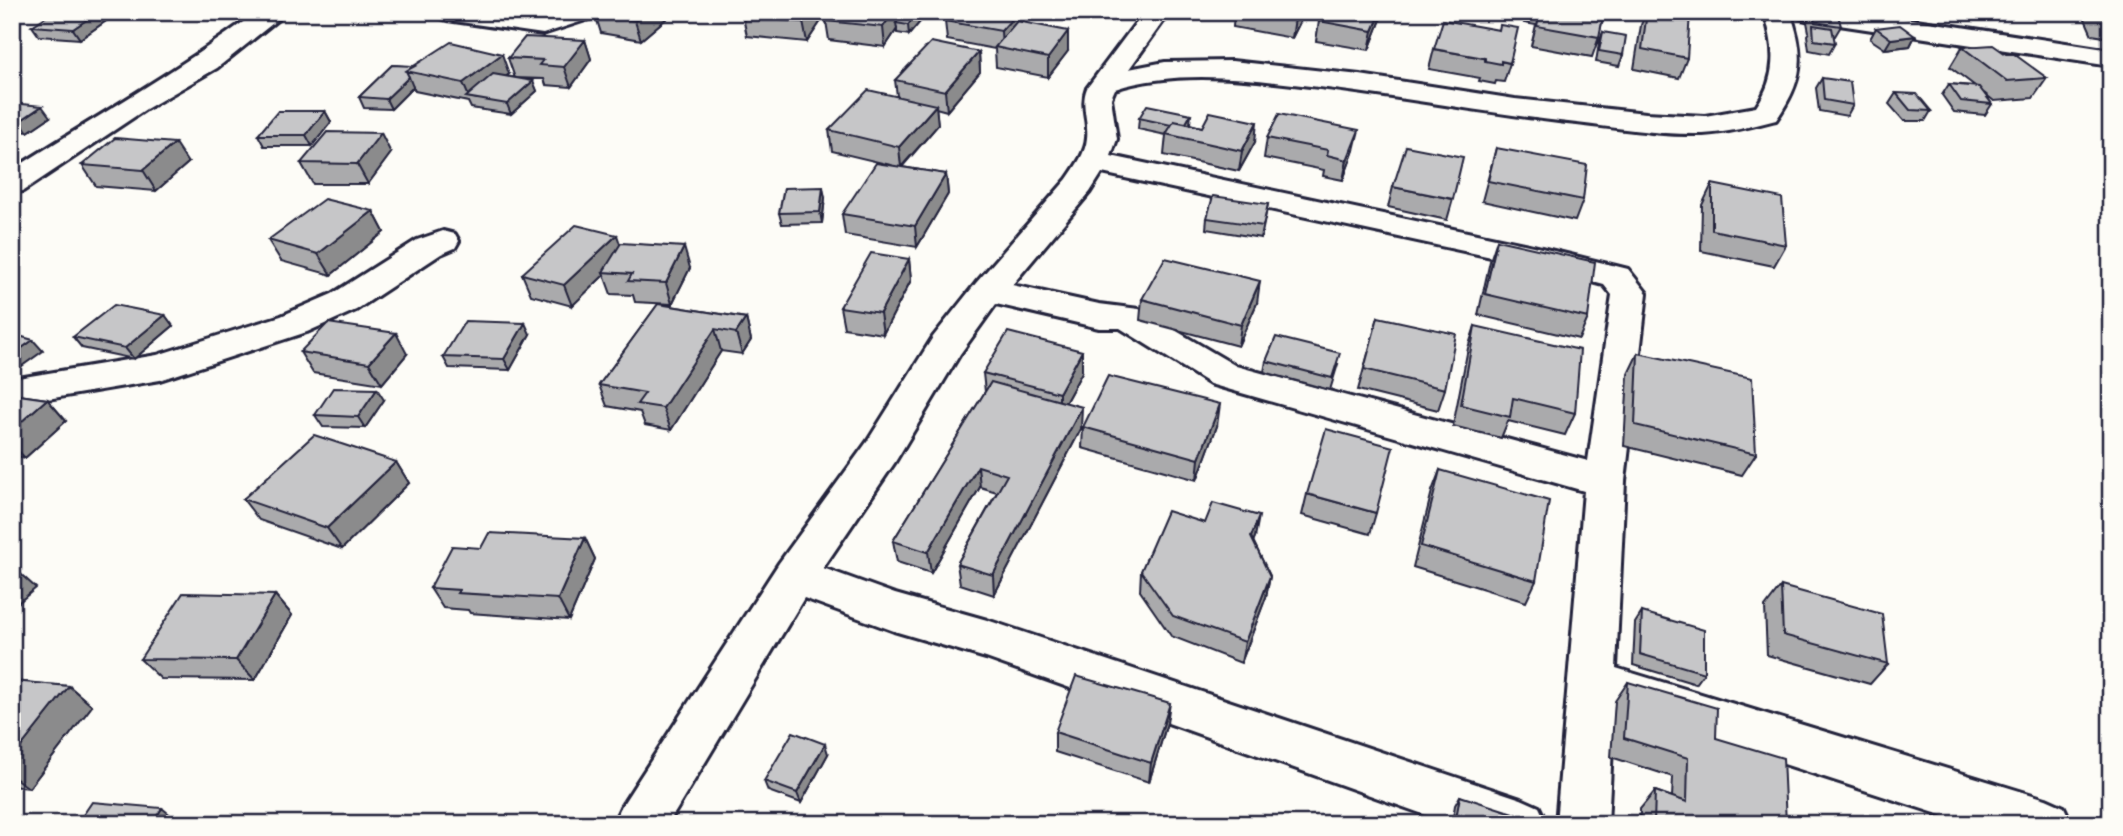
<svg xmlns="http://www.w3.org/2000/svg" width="2123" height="836" font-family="'Architects Daughter',sans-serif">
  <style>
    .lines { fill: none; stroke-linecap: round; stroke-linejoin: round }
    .minor-casing { stroke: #22223b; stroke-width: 6 }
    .minor { fill: #fdfcf7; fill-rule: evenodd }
    .wall { fill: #aaaaac; stroke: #22223b; stroke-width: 2 }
    .shaded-wall { fill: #8b8b8c; stroke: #22223b; stroke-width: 2 }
    .building { fill: #c6c6c8; stroke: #22223b; stroke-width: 2 }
  </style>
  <rect width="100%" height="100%" fill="#fdfcf7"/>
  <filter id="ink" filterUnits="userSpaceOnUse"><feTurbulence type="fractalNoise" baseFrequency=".0143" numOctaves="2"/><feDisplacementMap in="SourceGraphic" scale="14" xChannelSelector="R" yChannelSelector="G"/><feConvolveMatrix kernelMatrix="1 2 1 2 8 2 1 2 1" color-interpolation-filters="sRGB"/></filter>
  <g filter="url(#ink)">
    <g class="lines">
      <defs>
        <path id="minor" d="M257 12H287L217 68 146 109 23 191 12 193V170C94 118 179 70 257 12Z
          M434 12H502L542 18 559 12H599L595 17 543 34 447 20 438 17Z
          M1144 12H1170L1129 69 1165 62 1232 61 1360 75 1515 99 1646 113 1705 116 1756 107C1778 76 1775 46 1764 12H1790C1806 57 1803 81 1776 120 1753 126 1727 133 1703 134 1661 135 1618 128 1577 123 1482 113 1388 94 1293 84 1234 77 1172 71 1115 89L1111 98 1117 139 1111 156 1533 246 1616 266 1628 269 1647 293 1625 481 1616 668 2046 799 2064 807 2072 824H1969L1614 709 1608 824H1556L1584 491 1210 384 1120 328H1099L996 304 960 354 895 462 823 568 895 594 987 620 1521 799 1539 807 1547 824H1451L986 658 894 631 804 598 668 824H613L621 807 779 563 867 442 933 337 976 283 1067 179C1075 167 1086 153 1087 138 1089 120 1080 105 1087 88ZM1102 173 1533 266 1604 285 1612 295 1588 461 1236 366 1139 309 1099 304 1012 285 1090 192Z
          M1793 12H1864L2111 50V66L1806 20 1797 17Z
          M443 231 455 234 459 241 455 248 441 254 356 310 307 332 160 380 12 405V379L157 355 281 316 332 294 417 240Z"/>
      </defs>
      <use href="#minor" class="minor-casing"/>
      <use href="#minor" class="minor"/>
    </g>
    <path class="wall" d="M674 12 641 40 601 33 595 14Z
      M953 12H1026V23L1068 51 1048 77 996 67 995 49 947 40 945 21Z
      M1068 12H1095L1091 17Z
      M1234 12H1305L1292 38 1233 27Z
      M1527 12H1562L1580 16 1581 12H1604L1599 37 1592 57 1531 46 1536 25 1524 23Z
      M1646 12H1686L1687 58 1679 78 1634 69 1641 25Z
      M1812 12 1841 26 1835 36H1833L1835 43 1829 54 1809 50 1807 35 1809 32 1807 22Z
      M2082 12H2111V38L2092 35Z
      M743 17 821 21 807 42 747 36Z
      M924 17 909 35 897 33V29L885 47 829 40 826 21 898 20Z
      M109 19 80 39 39 36 32 26Z
      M1319 21 1380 22 1369 50 1316 41Z
      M1876 28 1915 36 1910 46 1885 49 1870 39Z
      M1603 32 1623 55 1619 66 1596 62 1599 43Z
      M585 40 591 59 571 87 546 85 544 79 515 78 508 58Z
      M1962 47 2006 54 2047 78 2033 98 1994 101 1984 93 1992 104 1985 115 1954 112 1942 95 1949 84 1975 86 1950 67Z
      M1434 49 1510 63 1504 82 1496 81 1495 84 1479 81 1480 78 1429 69Z
      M979 52 980 72 947 111 936 108 938 125 902 167 946 174 948 194 917 247 845 235 842 214 891 165 832 151 829 130 897 96 895 80Z
      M392 65 509 74 506 76 533 81 537 91 511 114 471 108 468 102 415 91 413 87 391 109 364 108 359 97Z
      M1822 78 1853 105 1847 116 1819 111 1816 88Z
      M1896 93 1931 111 1925 121H1904L1889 104Z
      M12 103 50 117 28 132 12 130Z
      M325 111 331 122 312 146H264L258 135Z
      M1139 118 1190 124 1255 142 1239 171 1164 155 1166 135 1138 129Z
      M1267 138 1354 150 1343 180 1323 176 1324 170 1264 158Z
      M1496 148 1583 200 1575 221 1482 201Z
      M391 153 368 184H313L301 163Z
      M188 163 156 191 96 186 82 165Z
      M1712 184 1786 245 1774 266 1701 251 1702 205Z
      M1393 187 1453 199 1447 220 1388 207Z
      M825 198 822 223 782 224 779 213Z
      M1268 204 1261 238 1206 229 1207 218Z
      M373 211 384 232 331 275 281 261 268 240Z
      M1497 240 1588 318 1579 339 1478 315 1490 261Z
      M620 244 690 268 672 304 635 302 633 295 611 294 604 275 572 306 531 295 522 274Z
      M909 259 911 280 883 334 844 328 840 307Z
      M1142 299 1257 303 1238 346 1140 320Z
      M658 304 746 318 751 340 742 354 721 351 671 430 645 425 640 412 607 406 599 385Z
      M165 315 173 326 134 359 82 348 73 337Z
      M1378 317 1445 389 1438 410 1358 390Z
      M1475 326 1575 413 1565 435 1508 421 1501 438 1453 426 1468 348Z
      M530 334 510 370 449 368 443 357Z
      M300 352 407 354 382 384 313 373Z
      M1638 353 1756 454 1742 475 1624 446 1628 374Z
      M1266 361 1338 364 1330 390 1264 372Z
      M1082 372 1065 403 1081 429 994 595 960 584 957 564 997 492 980 487 931 573 897 562 893 541 985 392 983 373Z
      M12 394 47 399 66 421 25 458 12 455Z
      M384 400 365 428 323 427 315 415Z
      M1217 426 1197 480 1082 448 1083 427Z
      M396 462 409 483 342 549 259 520 243 499Z
      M1440 470 1536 581 1526 602 1413 567 1432 491Z
      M1307 494 1376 513 1370 534 1302 515Z
      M1255 537 1253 541 1270 576 1266 597 1241 663 1171 636 1140 591 1141 571Z
      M585 538 595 559 569 620 470 613 468 610 443 608 430 588 481 548Z
      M1781 586 1888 664 1870 684 1767 655 1765 607Z
      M275 595 292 615 255 680 161 679 140 659Z
      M1642 612 1704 673 1696 684 1633 665 1635 623Z
      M12 681 69 686 92 706 29 788 12 786Z
      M1628 682 1716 738 1786 824H1640V809L1655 791 1672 797 1673 777 1611 757 1615 701Z
      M1167 723 1149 782 1055 752V732Z
      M828 754 801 803 768 791 764 781Z
      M1460 796 1515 824H1452L1455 805Z"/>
    <path class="shaded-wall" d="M98 12H105L109 19 80 39 73 29Z
      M646 12H674L641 40 635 21Z
      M811 12H820L821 21 807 42 803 22Z
      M893 12H898L899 23H896L897 29 885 47 883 27Z
      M918 12H923L924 17 909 35 908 25Z
      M1018 12H1026V23L1002 48 1001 31Z
      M1298 12H1305L1292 38 1295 18Z
      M1381 12H1382L1380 22 1369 50 1373 31Z
      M1068 31V51L1048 77V58Z
      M1915 36 1910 46 1885 49 1891 39Z
      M585 40 591 59 571 87 564 67Z
      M979 52 980 72 947 111 945 91Z
      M502 54 509 74 477 99 469 97 463 83Z
      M409 77 413 87 391 109 386 99Z
      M533 81 537 91 511 114 507 104Z
      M936 105 938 125 901 167 899 147Z
      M42 106 50 117 28 132 20 121Z
      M325 111 331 122 312 146 306 135Z
      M1191 114 1190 124 1183 128Z
      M1257 122 1255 142 1239 171 1242 151Z
      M1359 130 1354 150 1343 180 1347 160Z
      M381 133 391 153 368 184 357 164Z
      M175 143 188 163 156 191 143 170Z
      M946 174 948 194 917 247 915 226Z
      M823 187 825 198 822 223 820 212Z
      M373 211 384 232 331 275 318 254Z
      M617 235 624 256 603 272 604 275 572 306 564 285Z
      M684 247 690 268 672 304 666 283Z
      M909 259 911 280 883 334 880 313Z
      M1260 281 1257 303 1238 346 1241 325Z
      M165 315 173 326 134 359 125 348Z
      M746 318 751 340 742 354 736 333Z
      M525 323 530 334 510 370 504 359Z
      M715 329 721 351 671 430 663 408Z
      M396 333 407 354 382 384 369 363Z
      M33 340 43 351 12 373V355Z
      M1082 351V372L1059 414V393Z
      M377 389 384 400 365 428 358 417Z
      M47 399 66 421 25 458 12 444V430Z
      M1220 404 1217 426 1197 480 1199 459Z
      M1082 407 1081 429 994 595 993 575Z
      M396 462 409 483 342 549 327 528Z
      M978 466 980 487 931 573 928 552Z
      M1259 516 1255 537 1247 558 1251 537Z
      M585 538 595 559 569 620 558 599Z
      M14 568 36 588 12 608V569Z
      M1270 576 1266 597 1241 663 1245 642Z
      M275 595 292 615 255 680 236 660Z
      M69 686 92 706 29 788 12 776V758Z
      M1170 703 1167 723 1149 782 1151 763Z
      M825 744 828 754 801 803 797 793Z
      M162 808 174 818 171 824H152Z"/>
    <path class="building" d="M53 12H98L73 29 32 26Z
      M597 12H646L635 21 595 14Z
      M746 12H811L803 22 743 17Z
      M833 12H893L883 27 826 21Z
      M905 12H918L908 25 896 23Z
      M953 12H1018L1001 31 945 21Z
      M1259 12H1298L1295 18Z
      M1323 12H1381L1373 31 1319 21Z
      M1528 12H1540V15Z
      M1540 12H1562L1581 16 1582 12H1604L1599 37 1537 26Z
      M1647 12 1690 13 1687 58 1642 49Z
      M1812 12 1838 15 1841 26 1815 22Z
      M2104 12H2111V16L2105 15Z
      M1443 20 1499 30 1500 25 1518 28 1510 63 1501 61V64L1485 61V58L1434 49Z
      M1017 21 1068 31 1048 58 995 47Z
      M1813 25 1832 28 1835 43 1814 40Z
      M1900 25 1915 36 1891 39 1876 28Z
      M1603 32 1626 36 1623 55 1599 51Z
      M525 37 585 40 564 67 539 65 543 60 508 58Z
      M451 42 502 54 463 83 406 71Z
      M931 42 979 52 945 91 895 80Z
      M1993 45 2006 54H2014L2047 78 2007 81 1962 47Z
      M392 65 415 66 406 71 409 77 386 99 359 97Z
      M493 74 533 81 507 104 466 97Z
      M1822 78 1850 82 1853 105 1824 100Z
      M1949 84 1979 87 1992 104 1961 101Z
      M868 90 936 105 899 147 829 130Z
      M1896 93 1917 94 1931 111 1910 110Z
      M12 103 42 106 20 121 12 120Z
      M1147 105 1191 114 1186 123 1174 121 1171 125 1139 118Z
      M278 111H325L306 135H258Z
      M1210 112 1257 122 1242 151 1166 134 1174 121 1202 127Z
      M1279 114 1359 130 1347 160 1327 155 1328 150 1267 138Z
      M327 132 381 133 357 164 301 163Z
      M115 138 175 143 143 170 82 165Z
      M1406 146 1463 157 1453 199 1393 187Z
      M1496 148 1587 165 1583 200 1488 181Z
      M876 163 946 174 915 226 842 214Z
      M1712 184 1782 198 1786 245 1712 230Z
      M823 187 820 212 779 213 784 188Z
      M1213 196 1268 204 1263 226 1207 218Z
      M324 199 373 211 318 254 268 240Z
      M576 225 617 235 564 285 522 274Z
      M1497 240 1595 262 1588 318 1485 294Z
      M621 243 684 247 666 283 628 281 632 274 603 272Z
      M871 253 909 259 880 313 840 307Z
      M1165 258 1260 281 1241 325 1142 299Z
      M658 304 746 318 736 333 715 329 663 408 637 404 645 393 599 385Z
      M114 305 165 315 125 348 73 337Z
      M1378 317 1456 334 1445 389 1364 369Z
      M465 321 525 323 504 359 443 357Z
      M328 323 396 333 369 363 300 352Z
      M1475 326 1580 350 1575 413 1513 398 1510 417 1461 405Z
      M1008 332 1082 351 1059 393 983 373Z
      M12 334 33 340 12 355Z
      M1276 337 1340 353 1332 378 1266 361Z
      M1638 353 1752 378 1756 454 1635 425Z
      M1108 376 1220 404 1199 459 1083 427Z
      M991 382 1082 407 993 575 957 564 1007 475 978 466 928 552 893 541Z
      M333 388 377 389 358 417 315 415Z
      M12 394 47 399 12 430Z
      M1326 429 1393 447 1376 513 1307 494Z
      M314 435 396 462 327 528 243 499Z
      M1440 470 1549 501 1536 581 1421 546Z
      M1213 503 1259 516 1251 537 1270 576 1245 642 1173 616 1141 571 1167 511 1205 523Z
      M489 533 585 538 558 599 457 593 459 590 430 588 452 546 481 548Z
      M1781 586 1882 614 1888 664 1783 635Z
      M183 593 275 595 236 660 140 659Z
      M1642 612 1704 630V673L1640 654Z
      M1076 676 1170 703 1151 763 1055 732Z
      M12 681 69 686 12 758Z
      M1628 682 1717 708 1716 738 1783 758 1786 824H1654L1655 791 1687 802 1688 758 1624 738Z
      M793 732 825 744 797 793 764 781Z
      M1460 796 1516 814 1515 824H1455Z
      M92 802 162 808 152 824H77Z"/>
  </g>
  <rect width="2123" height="836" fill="none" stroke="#fdfcf7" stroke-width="42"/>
  <rect x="21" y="21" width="2081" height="794" fill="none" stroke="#22223b" stroke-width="2.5" filter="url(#ink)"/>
</svg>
